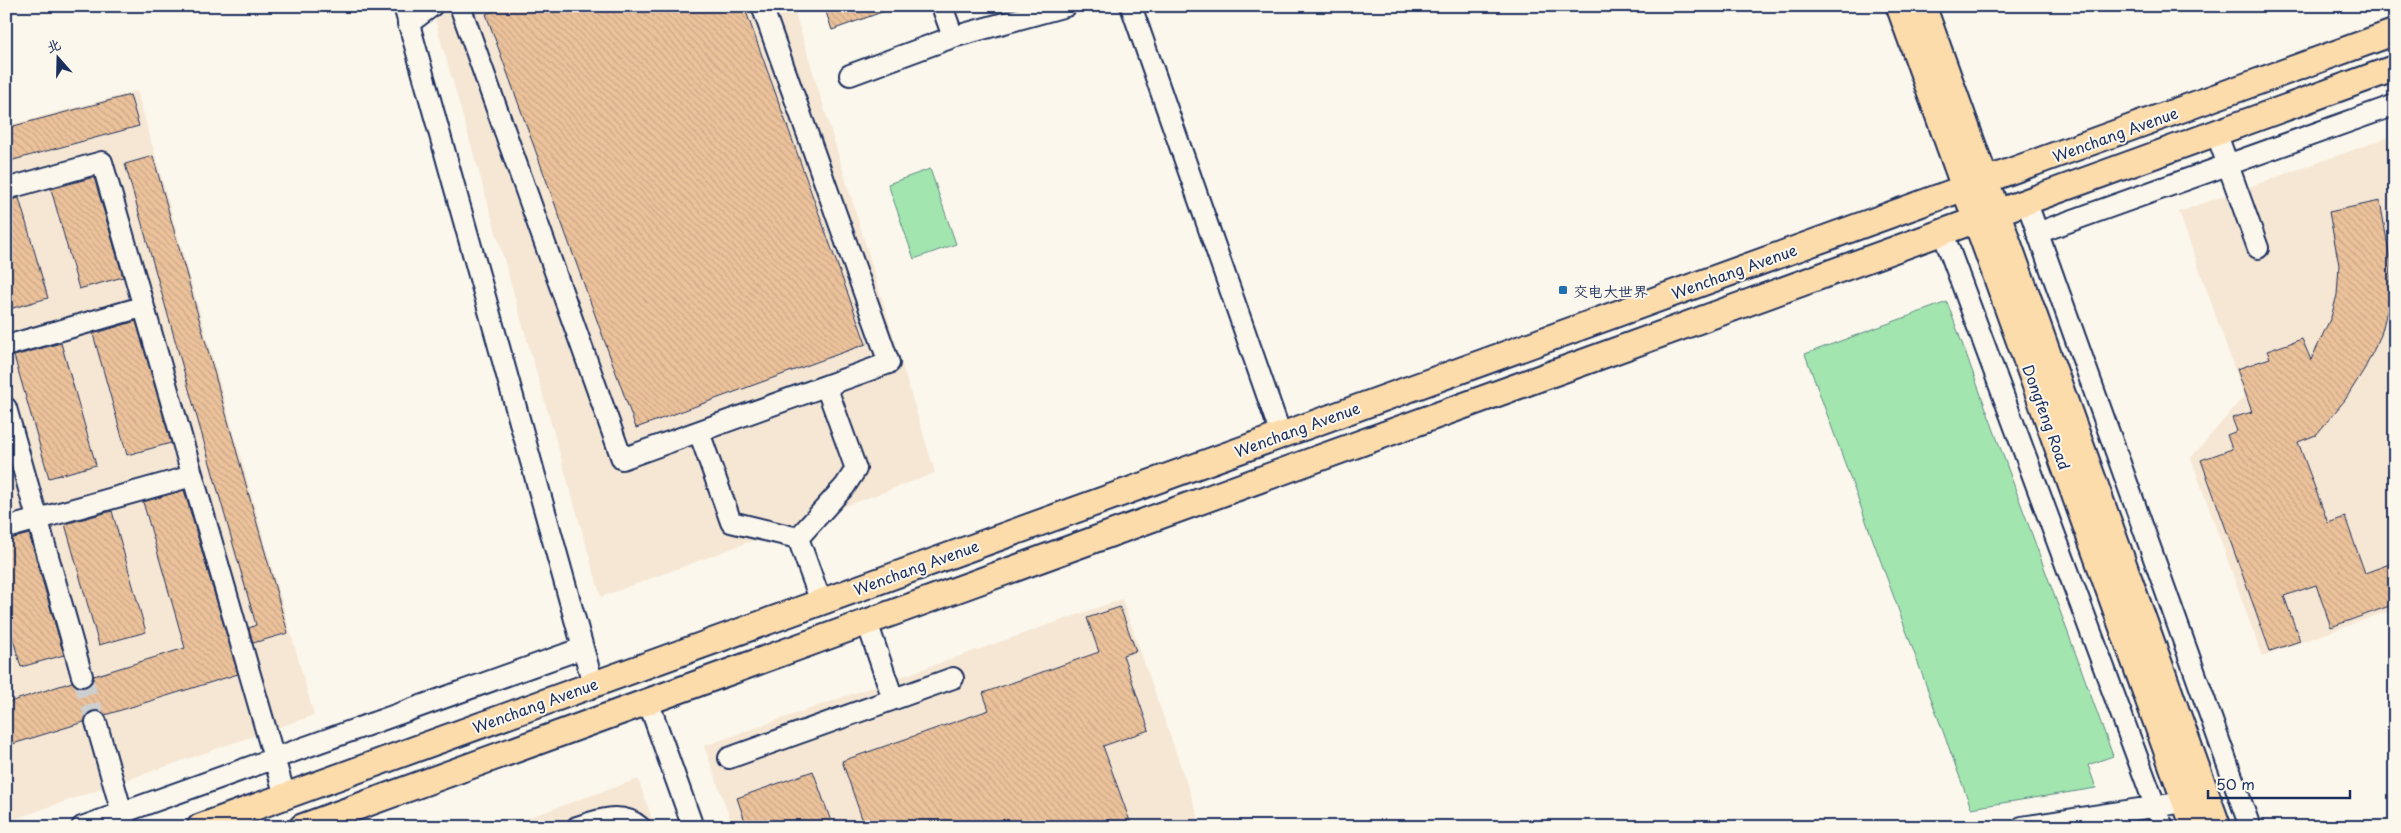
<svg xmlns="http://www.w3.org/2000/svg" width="2401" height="833" font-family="'Playpen Sans','LXGW WenKai TC',sans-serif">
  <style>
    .built { fill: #f6e7d4 }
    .park { fill: #a3e5af; stroke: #5f8a86 }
    .building { fill: url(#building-back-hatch); stroke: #1b2f5e }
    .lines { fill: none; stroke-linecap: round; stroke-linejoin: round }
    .minor-tunnel { stroke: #cecfd0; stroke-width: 20; stroke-dasharray: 20 10; stroke-linecap: butt }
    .minor-casing { stroke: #1b2f5e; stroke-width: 24 }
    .major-casing { stroke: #1b2f5e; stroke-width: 29 }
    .minor { stroke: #fbf7ec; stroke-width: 20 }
    .major { stroke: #fddcac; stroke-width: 25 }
    .poi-dot { fill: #1f6fb2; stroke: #fbf7ec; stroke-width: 2 }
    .labels { text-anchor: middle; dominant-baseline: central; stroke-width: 4; stroke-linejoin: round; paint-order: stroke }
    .street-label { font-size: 15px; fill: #1b2f5e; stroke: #fbf7ec }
    .poi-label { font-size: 15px; fill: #1b2f5e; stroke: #fbf7ec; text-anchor: start }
  </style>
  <defs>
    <pattern id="building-back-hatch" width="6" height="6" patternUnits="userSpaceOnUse" patternTransform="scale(1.25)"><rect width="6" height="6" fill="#ecc29b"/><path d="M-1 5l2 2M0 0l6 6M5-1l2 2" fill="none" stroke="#caa788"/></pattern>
  </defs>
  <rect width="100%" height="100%" fill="#fbf7ec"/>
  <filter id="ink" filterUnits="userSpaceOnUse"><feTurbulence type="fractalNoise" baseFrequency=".02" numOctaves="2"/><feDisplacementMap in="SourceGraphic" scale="10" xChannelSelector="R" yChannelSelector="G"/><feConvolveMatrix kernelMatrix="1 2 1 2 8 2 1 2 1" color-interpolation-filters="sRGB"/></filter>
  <g filter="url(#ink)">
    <path class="built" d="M431 6H793L935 473 601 597Z
      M137 91 314 715 6 822V126Z
      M2395 135V609L2262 656 2191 458 2244 396 2179 212Z
      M1122 599 1202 827H733L704 746Z
      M638 779 655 827H501Z"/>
    <path class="park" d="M930 169 956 244 914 259 888 184Z
      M1947 302 2113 756 2088 765 2096 788 1971 808 1805 354Z"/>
    <path class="building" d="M506 6H744L866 344 636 428 486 14Z
      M824 6H893V8L832 30Z
      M130 95 139 126 6 162V128Z
      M153 156 288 633 253 643 249 628 256 625 125 164Z
      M94 177 123 277 79 289 51 189Z
      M19 198 48 298 6 310V201Z
      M2380 201 2391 264 2389 303 2381 335 2365 368 2345 400 2316 435 2298 442 2328 523 2345 517 2365 573 2395 562V604L2331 627 2316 585 2284 596 2300 641 2270 651 2201 460 2232 449 2227 435 2237 431 2232 418 2252 412 2237 369 2270 358 2267 351 2302 339 2311 360 2331 317 2337 295 2339 265 2329 212Z
      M136 321 171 443 127 455 93 334Z
      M61 343 96 465 49 478 14 356Z
      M184 490 238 674 105 715 99 711H92L87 714 84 722 6 746V703L72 682 79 687H86L91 684 94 676 185 648 143 502Z
      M112 511 146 632 99 645 65 524Z
      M29 534 64 655 21 667 6 615V540Z
      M1120 607 1136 651 1123 655 1149 730 1103 746 1132 827H865L842 761 989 710 983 693 1099 652 1087 618Z
      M813 771 833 827H747L737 798Z"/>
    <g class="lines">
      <path class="minor-tunnel" d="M82 676 96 722"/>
      <defs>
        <path id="minor" d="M404 6 593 684
          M460 6 622 459 889 363 762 6
          M942 6 953 37
          M1131 6 1281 435
          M408 24 432 6
          M850 75 953 37 1066 6
          M2216 132 2258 248
          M6 189 102 162 285 796
          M2027 203 2250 827
          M1943 233 2163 827
          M2037 233 2395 105
          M6 346 142 307
          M6 408 82 676
          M699 432 731 522 798 538 845 486 856 469 826 386
          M6 528 192 476
          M798 538 821 602
          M867 622 893 699
          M648 701 693 827
          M96 722 126 827
          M729 758 953 678
          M82 827 583 648
          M577 827C598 820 622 811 640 827
          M2022 827 2185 802"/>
        <path id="major" d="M1899 6 2194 827
          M1923 6 2218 827
          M200 827 2395 32
          M302 827 2395 68"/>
      </defs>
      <use href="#minor" class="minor-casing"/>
      <use href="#major" class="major-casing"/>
      <use href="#minor" class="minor"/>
      <use href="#major" class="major"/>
    </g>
  </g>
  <rect class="poi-dot" x="1558" y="285" width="10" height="10" rx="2.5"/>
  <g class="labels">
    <g class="street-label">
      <text transform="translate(2115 134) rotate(-20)">Wenchang Avenue</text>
      <text transform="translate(1734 271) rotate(-20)">Wenchang Avenue</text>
      <text transform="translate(2047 417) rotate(70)">Dongfeng Road</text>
      <text transform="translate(1297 429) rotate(-20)">Wenchang Avenue</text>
      <text transform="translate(916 567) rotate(-20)">Wenchang Avenue</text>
      <text transform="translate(535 705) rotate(-20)">Wenchang Avenue</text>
    </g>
    <g class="poi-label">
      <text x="1573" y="290">交电大世界</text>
    </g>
  </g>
  <rect width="2401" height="833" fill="none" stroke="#fbf7ec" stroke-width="25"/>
  <rect x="12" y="12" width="2376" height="808" fill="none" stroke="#1b2f5e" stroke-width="2" filter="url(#ink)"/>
  <g transform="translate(58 58) rotate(340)" stroke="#fbf7ec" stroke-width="4" paint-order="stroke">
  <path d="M0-4L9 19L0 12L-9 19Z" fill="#1b2f5e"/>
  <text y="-8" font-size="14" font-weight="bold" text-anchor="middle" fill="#1b2f5e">北</text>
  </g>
  <path d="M2208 790v8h142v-8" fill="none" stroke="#1b2f5e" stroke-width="2.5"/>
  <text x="2216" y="790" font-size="15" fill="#1b2f5e" stroke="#fbf7ec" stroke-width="4" paint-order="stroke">50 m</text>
</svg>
